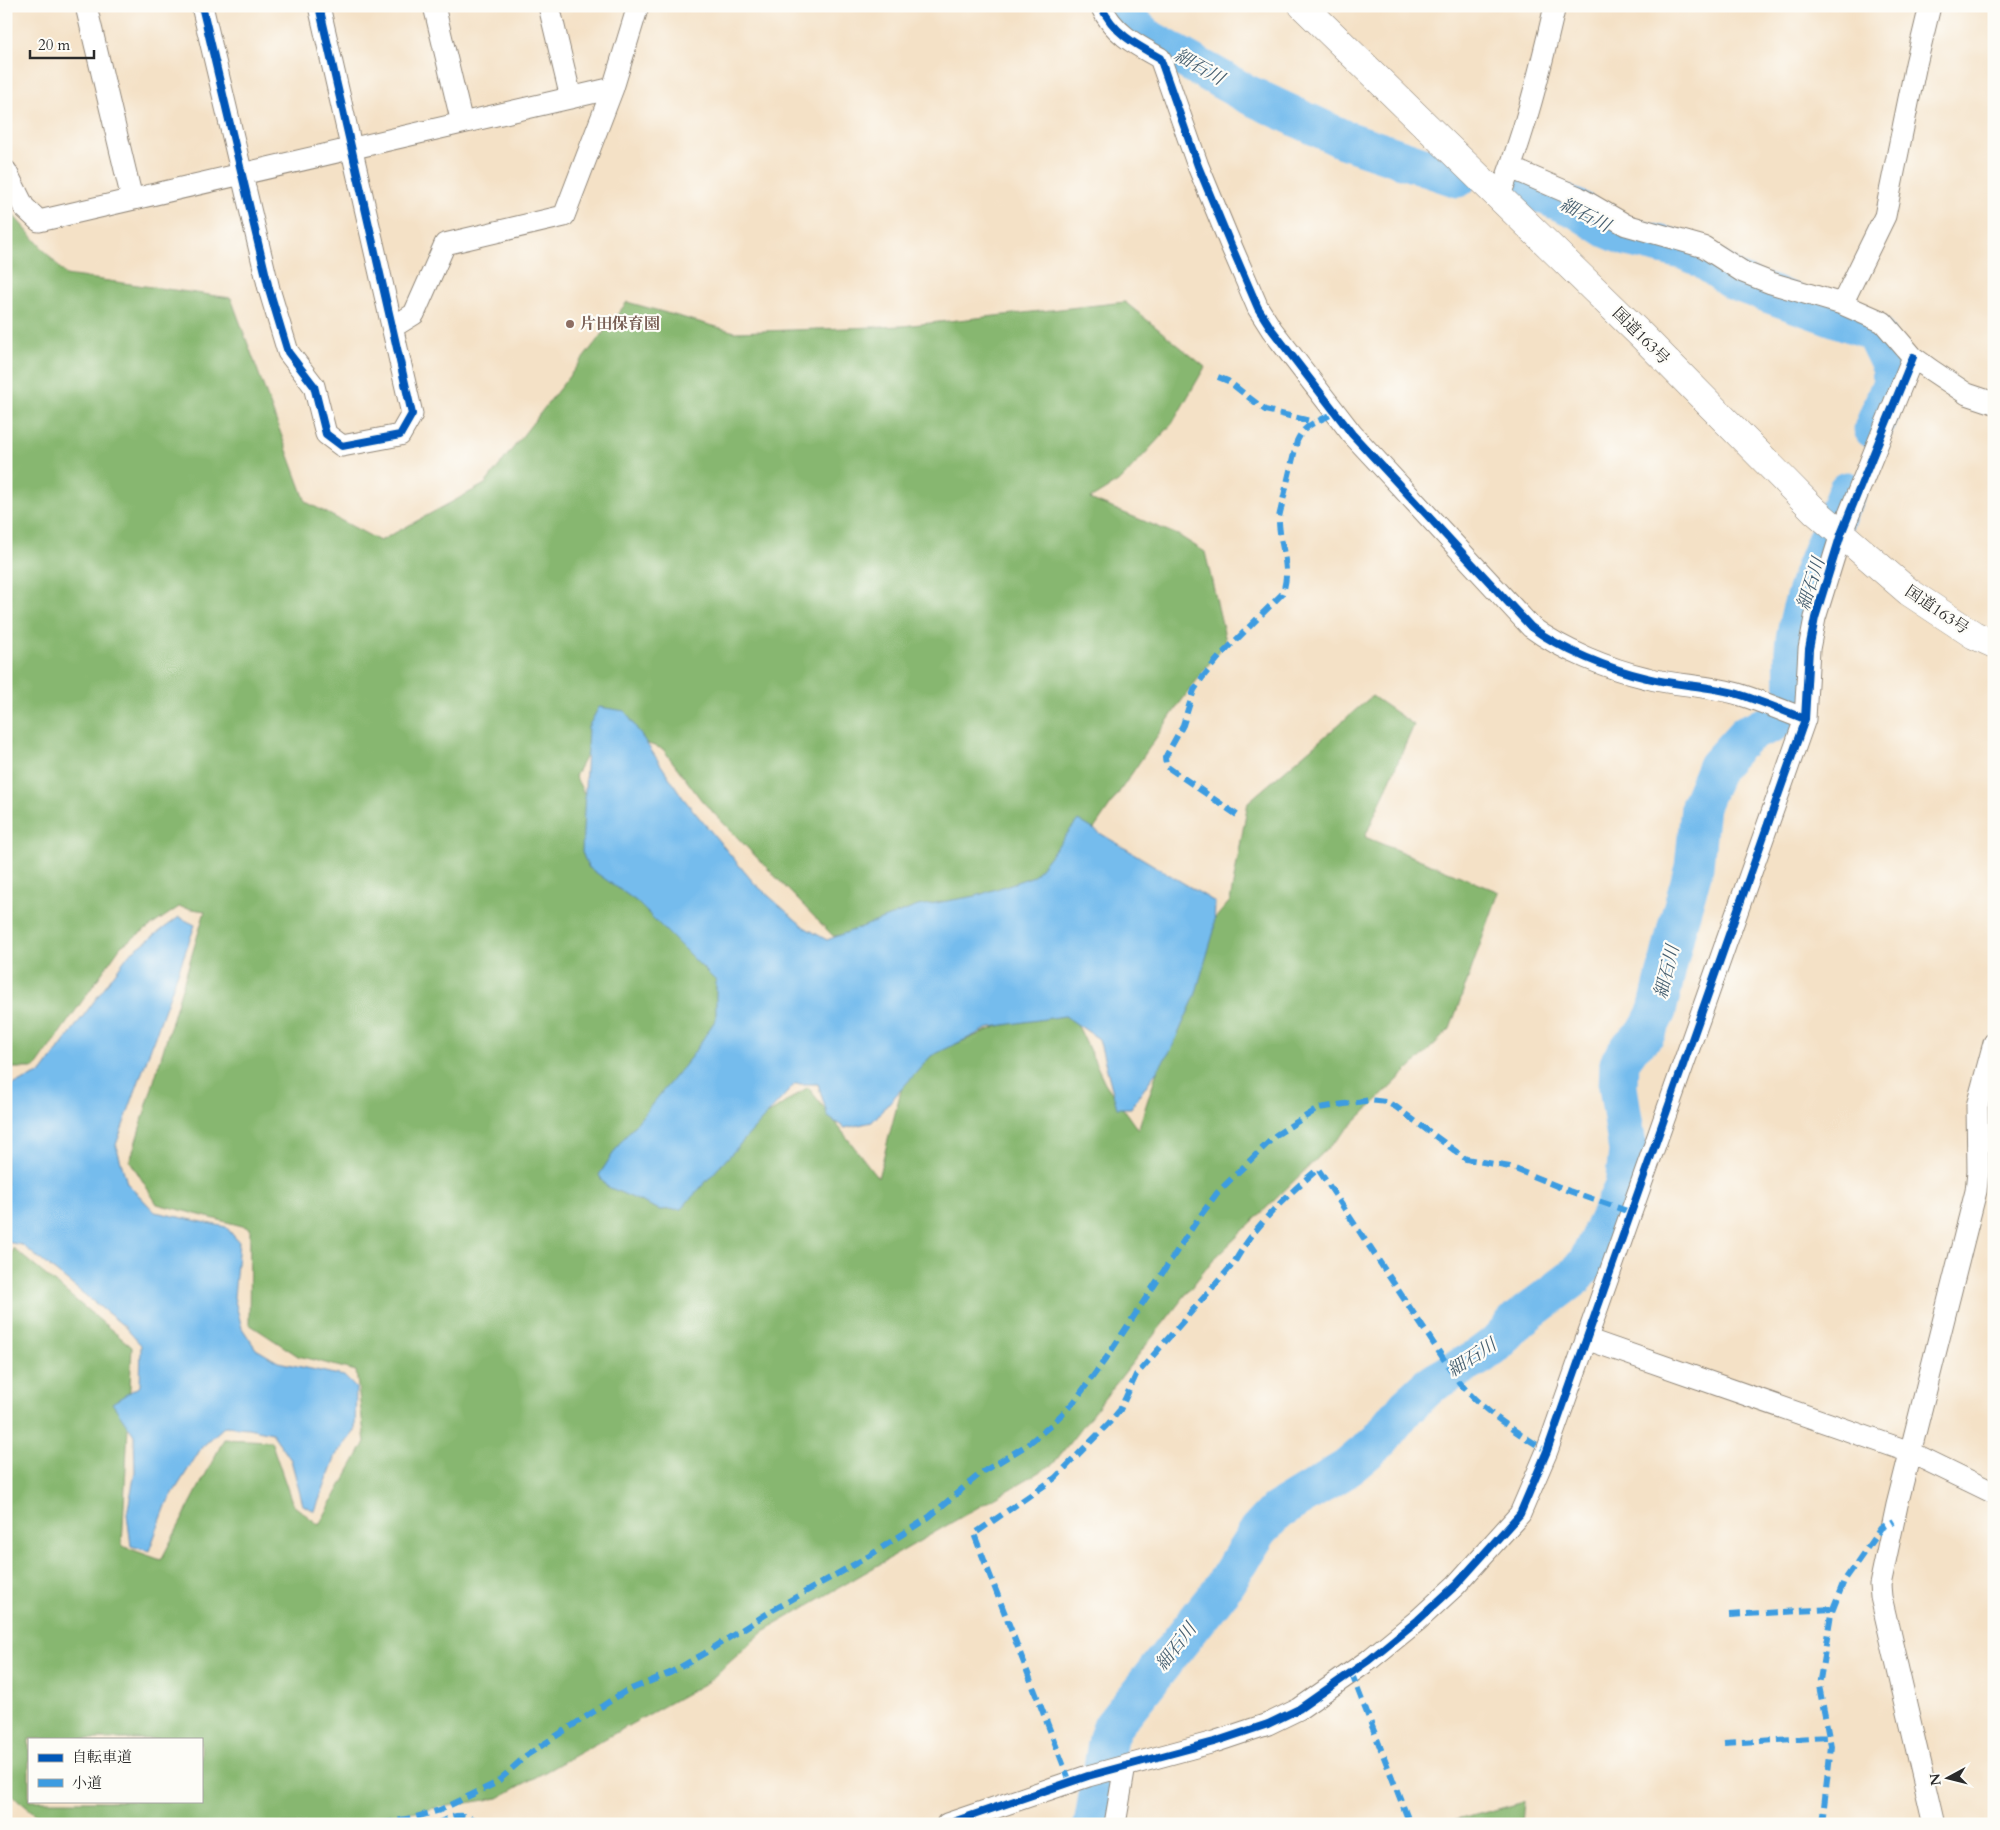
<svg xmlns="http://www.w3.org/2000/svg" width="2000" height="1830" font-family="Cardo,'Noto Serif JP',serif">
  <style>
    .forest { fill: #87b770; stroke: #59714e; fill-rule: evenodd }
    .water { fill: #75bced; stroke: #50748c }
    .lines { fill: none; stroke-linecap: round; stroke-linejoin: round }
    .river { stroke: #75bced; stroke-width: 39 }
    .minor-casing { stroke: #908678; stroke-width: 23 }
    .trunk-casing { stroke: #908678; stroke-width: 29 }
    .minor { stroke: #fff; stroke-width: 21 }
    .trunk { stroke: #fff; stroke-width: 28 }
    .quiet { stroke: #3d9ce1; stroke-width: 6; stroke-dasharray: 12 6; stroke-linecap: butt }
    .cycleway-casing { stroke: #fdfcf7; stroke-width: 11 }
    .cycleway { stroke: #0057b8; stroke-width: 8 }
    .education-dot { fill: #8d6e63; stroke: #fdfcf7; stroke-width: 2 }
    .labels { text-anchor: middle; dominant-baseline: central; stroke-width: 4.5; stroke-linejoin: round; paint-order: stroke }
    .education-label { font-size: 16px; font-weight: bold; fill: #785e54; stroke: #fdfcf7; text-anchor: start }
    .street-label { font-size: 16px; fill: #2b2b2b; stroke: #fdfcf7 }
    .water-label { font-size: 18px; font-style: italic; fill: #455e6f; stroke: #fdfcf7 }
  </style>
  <rect width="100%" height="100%" fill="#fdfcf7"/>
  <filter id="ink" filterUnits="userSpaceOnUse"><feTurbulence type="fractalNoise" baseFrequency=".02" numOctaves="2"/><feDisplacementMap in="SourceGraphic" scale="10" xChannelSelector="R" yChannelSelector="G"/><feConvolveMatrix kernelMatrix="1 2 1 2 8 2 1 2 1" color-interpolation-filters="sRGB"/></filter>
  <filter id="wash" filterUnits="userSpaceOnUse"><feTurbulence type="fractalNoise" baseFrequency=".0096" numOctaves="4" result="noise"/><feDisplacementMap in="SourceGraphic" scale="20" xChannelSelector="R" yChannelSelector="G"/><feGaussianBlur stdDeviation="1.12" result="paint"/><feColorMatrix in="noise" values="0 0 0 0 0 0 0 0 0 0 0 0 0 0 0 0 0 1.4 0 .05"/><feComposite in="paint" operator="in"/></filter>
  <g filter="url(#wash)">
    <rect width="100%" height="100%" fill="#f4e1c6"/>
    <path class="forest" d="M6 207 66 275 231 298 306 502 380 541 485 484 627 302 735 332 902 326 1125 302 1205 367 1172 424 1121 480 1090 499 1178 535 1205 552 1226 641 1177 707 1058 882 934 933 833 936 702 801 663 749 631 738 593 743 575 776 626 873 747 988 639 1202 808 1087 878 1178 908 1064 1006 1023 1071 1011 1105 1083 1138 1130 1161 1059 1188 950 1230 901 1248 802 1372 696 1414 725 1365 837 1499 892 1450 1029 1212 1261 1053 1464 764 1631 709 1681 498 1798 337 1824H47L6 1790V1278L13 1248 132 1347 122 1546 161 1560 224 1439 271 1441 293 1505 319 1525 365 1442 356 1371 298 1356 249 1324 250 1228 157 1204 130 1161 205 911 179 907 121 946 35 1068H6ZM29 1739H201V1801H29Z
      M1524 1802 1522 1824H1442Z"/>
    <path class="water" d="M599 707 625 711 683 798 754 883 804 927 827 940 918 906 976 896 1034 876 1078 820 1215 902 1214 931 1195 996 1171 1050 1131 1108H1117L1099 1039 1065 1016 991 1027 931 1056 872 1122 845 1128 828 1117 818 1084H795L681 1209 660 1210 606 1186 599 1175 620 1143 691 1057 716 1019V981L636 901 588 867 582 852 588 727Z
      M179 917 195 925 116 1145 127 1183 155 1212 226 1227 239 1242 234 1297 242 1328 256 1349 278 1362 344 1376 356 1388 355 1431 336 1455 315 1511 303 1505 291 1460 272 1433 248 1428 225 1426 202 1447 167 1503 149 1551 131 1546 127 1514 135 1472 134 1435 112 1403 140 1386 141 1345 124 1326 22 1245 6 1242V1083L12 1085 41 1073 129 954Z"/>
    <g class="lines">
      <path class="river" d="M1119 6 1130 22 1147 38 1245 93 1343 139 1458 178
        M1525 187 1577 209 1608 229 1627 237 1682 250 1698 256 1736 282 1867 329 1875 334 1891 367 1892 382 1873 429
        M1093 1824 1108 1738 1112 1727 1221 1590 1259 1530 1277 1511 1346 1469 1379 1441 1407 1406 1430 1385 1480 1356 1496 1344 1519 1319 1576 1276 1588 1261 1624 1186 1628 1151 1618 1087 1619 1063 1631 1046 1646 1033 1657 1011 1677 927 1694 867 1700 806 1717 766 1746 734 1773 723 1794 700C1794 680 1792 658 1795 639 1803 587 1828 538 1847 491"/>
    </g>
  </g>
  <g filter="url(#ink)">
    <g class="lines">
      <defs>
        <path id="minor" d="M86 6 132 199
          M202 6 269 289 288 352 314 386 326 434 342 446 400 435 412 414 319 6
          M434 6 462 123
          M549 6 571 98
          M1101 6C1113 33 1136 45 1160 58L1198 166 1230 243 1258 308 1272 330 1352 434 1531 627C1562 650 1609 669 1647 678 1677 686 1710 685 1741 695 1763 702 1784 711 1805 719
          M1511 168 1578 197 1626 225 1704 247 1743 272 1771 283 1842 304 1883 322 1913 357 1931 370 1967 394 1994 403
          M6 171 24 207 39 221 613 88
          M1499 197C1524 136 1540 71 1555 6
          M1842 304 1885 216 1916 64 1930 6
          M393 327 414 314 445 244 564 216 613 88 638 6
          M1586 1339 1910 1452 1994 1493
          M947 1824 1088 1776 1214 1742 1268 1724 1299 1709 1369 1660 1418 1620 1456 1585 1520 1514 1547 1451 1805 719 1809 649 1815 618 1841 534 1913 357
          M1115 1824 1125 1766
          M1934 1824 1881 1597 1880 1585 1897 1505 1976 1191 1978 1171 1977 1106 1994 1043"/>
        <path id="trunk" d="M1303 6 1642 336 1815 511 1909 592 1974 635 1994 644"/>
      </defs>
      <use href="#minor" class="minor-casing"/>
      <use href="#trunk" class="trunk-casing"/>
      <use href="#minor" class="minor"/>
      <use href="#trunk" class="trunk"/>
      <path class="quiet" d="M1218 377 1228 381 1265 410 1314 422
        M1237 815 1166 766 1165 758 1183 725 1194 690 1202 678 1220 656 1282 594C1293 568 1278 543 1279 517L1297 441C1306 421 1319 423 1335 412
        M1729 1615 1833 1609
        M1351 1672 1410 1824
        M1724 1743 1829 1737
        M1070 1782 974 1534 1055 1478 1109 1423 1120 1410 1136 1375 1234 1263C1255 1225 1285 1197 1318 1169L1459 1382C1484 1412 1514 1431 1547 1451
        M381 1824 416 1817 440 1810 496 1783 527 1755 624 1692 670 1673 705 1653 773 1610 869 1556 929 1517 981 1473 1027 1445 1050 1426 1074 1402 1107 1357 1196 1222 1217 1193 1276 1135 1319 1108 1370 1100 1386 1102 1396 1107 1466 1159 1510 1167 1569 1191 1630 1212
        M436 1824C457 1814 461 1812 482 1824
        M1822 1824 1831 1746 1819 1686 1831 1614 1844 1581 1881 1528 1893 1521"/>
      <defs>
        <path id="cycleway" d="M202 6 269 289 288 352 314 386 326 434 342 446 400 435 412 414 319 6
          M1101 6C1113 33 1136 45 1160 58L1198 166 1230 243 1258 308 1272 330 1352 434 1531 627C1562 650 1609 669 1647 678 1677 686 1710 685 1741 695 1763 702 1784 711 1805 719
          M947 1824 1088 1776 1214 1742 1268 1724 1299 1709 1369 1660 1418 1620 1456 1585 1520 1514 1547 1451 1805 719 1809 649 1815 618 1841 534 1913 357"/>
      </defs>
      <use href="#cycleway" class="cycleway-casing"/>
      <use href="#cycleway" class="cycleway"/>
    </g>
  </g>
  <circle class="education-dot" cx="570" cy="324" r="5"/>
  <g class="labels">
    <g class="education-label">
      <text x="580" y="324">片田保育園</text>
    </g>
    <g class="street-label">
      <text transform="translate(1641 336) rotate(45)">国道163号</text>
      <text transform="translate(1937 610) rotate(34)">国道163号</text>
    </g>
    <g class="water-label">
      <text transform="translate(1199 67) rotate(30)">細石川</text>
      <text transform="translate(1585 215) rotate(27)">細石川</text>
      <text transform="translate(1811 584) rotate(-72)">細石川</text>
      <text transform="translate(1667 972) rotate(-76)">細石川</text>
      <text transform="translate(1472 1358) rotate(-33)">細石川</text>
      <text transform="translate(1176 1647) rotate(-52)">細石川</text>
    </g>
  </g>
  <rect width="2000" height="1830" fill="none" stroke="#fdfcf7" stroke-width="25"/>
  <rect x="28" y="1738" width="175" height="65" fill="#fdfcf7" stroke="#a9a8a5"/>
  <rect x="38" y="1754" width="25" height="8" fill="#0057b8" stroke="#a9a8a5"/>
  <text x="72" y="1762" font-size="15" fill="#2b2b2b">自転車道</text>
  <rect x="38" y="1779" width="25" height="8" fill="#3d9ce1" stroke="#a9a8a5"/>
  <text x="72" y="1788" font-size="15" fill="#2b2b2b">小道</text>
  <g transform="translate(1948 1778) rotate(263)" stroke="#fdfcf7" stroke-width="4" paint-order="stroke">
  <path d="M0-4L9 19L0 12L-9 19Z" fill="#2b2b2b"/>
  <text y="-8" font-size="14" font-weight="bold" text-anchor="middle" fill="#2b2b2b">N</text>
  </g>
  <path d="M30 50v8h64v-8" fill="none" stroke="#2b2b2b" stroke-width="2.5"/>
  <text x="38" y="50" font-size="15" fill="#2b2b2b" stroke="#fdfcf7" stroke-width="4" paint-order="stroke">20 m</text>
</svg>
